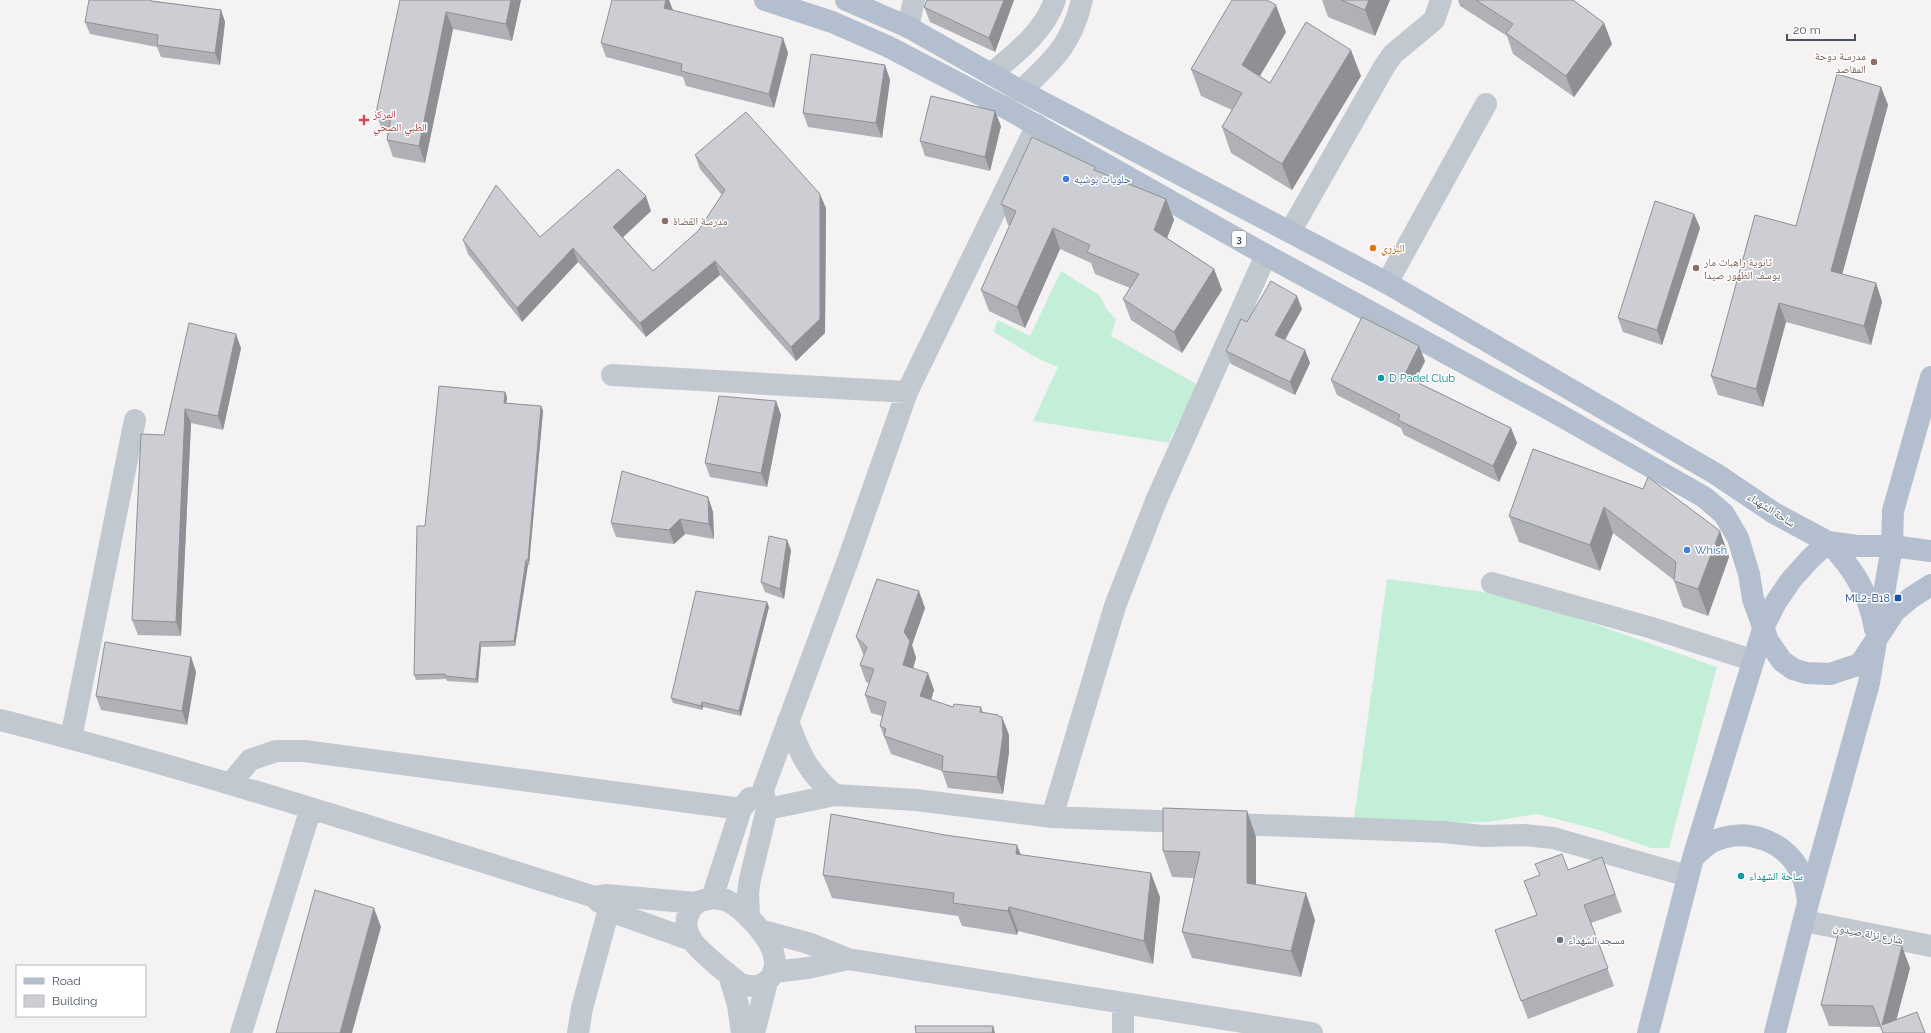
<svg xmlns="http://www.w3.org/2000/svg" width="1931" height="1033" font-family="Raleway,'Noto Naskh Arabic',sans-serif">
  <style>
    .grass { fill: #c3efd8 }
    .lines { fill: none; stroke-linecap: round; stroke-linejoin: round }
    .minor { stroke: #c1c8d0; stroke-width: 22 }
    .major { stroke: #b3bfcf; stroke-width: 22 }
    .wall { fill: #afb1b6 }
    .shaded-wall { fill: #8f9094 }
    .building { fill: #ccced4; stroke: #8f9094 }
    .education-dot { fill: #8d6e63; stroke: #fff; stroke-width: 1.5 }
    .health-dot { fill: #e0444e; stroke: #fff; stroke-width: 1.5 }
    .shop-dot { fill: #3f7fe0; stroke: #fff; stroke-width: 1.5 }
    .food-dot { fill: #e8710a; stroke: #fff; stroke-width: 1.5 }
    .culture-dot { fill: #0f9aa8; stroke: #fff; stroke-width: 1.5 }
    .transit-dot { fill: #1a4fb4; stroke: #fff; stroke-width: 1.5 }
    .worship-dot { fill: #6b7280; stroke: #fff; stroke-width: 1.5 }
    .labels { text-anchor: middle; dominant-baseline: central; stroke-width: 3; stroke-linejoin: round; paint-order: stroke }
    .shield { fill: #fff; stroke: #80878f; stroke-width: 1 }
    .shield-label { font-size: 10px; font-weight: bold; fill: #4a535f }
    .education-label { font-size: 11px; fill: #785e54; stroke: #fff; text-anchor: start }
    .health-label { font-size: 11px; fill: #be3a42; stroke: #fff; text-anchor: start }
    .shop-label { font-size: 11px; fill: #366cbe; stroke: #fff; text-anchor: start }
    .food-label { font-size: 11px; fill: #c56008; stroke: #fff; text-anchor: start }
    .culture-label { font-size: 11px; fill: #0d838f; stroke: #fff; text-anchor: start }
    .street-label { font-size: 11px; fill: #4a535f; stroke: #fff }
    .transit-label { font-size: 11px; fill: #164399; stroke: #fff; text-anchor: end }
    .worship-label { font-size: 11px; fill: #5b616d; stroke: #fff; text-anchor: start }
  </style>
  <rect width="100%" height="100%" fill="#f4f2f2"/>
  <path class="grass" d="M1061 271 1099 295 1108 311 1116 319 1111 336 1198 385 1170 439V443L1033 421 1058 367 1039 359 994 332 997 320 1030 336Z
    M1387 579 1478 591 1543 606 1717 667 1669 848H1651L1599 830 1537 814 1488 822 1439 823 1354 819Z"/>
  <g class="lines">
    <path class="minor" d="M908 27 914 0
      M991 74C1016 53 1044 32 1055 0
      M1021 91C1053 60 1071 46 1082 0
      M1290 232 1384 67 1393 54 1434 20 1441 0
      M1387 283 1486 104
      M612 375 907 392
      M1492 583 1652 628 1752 660
      M0 720C200 771 397 835 595 897L606 895 696 903
      M788 721C799 753 809 774 835 795
      M71 738 135 420
      M230 784 250 760 276 751H304L741 809
      M767 809 835 795 916 800 1052 817 1443 832 1483 836 1524 835 1553 838 1688 876
      M1052 817 1115 606 1156 501 1266 255
      M712 898 741 809 750 798
      M714 898C717 899 722 899 726 900 743 908 768 935 773 952 781 977 762 993 739 983 728 974 697 950 691 939 686 931 685 921 689 913 694 901 702 900 714 898Z
      M598 901 621 915 691 940
      M749 918 748 893 750 879 767 809 763 790 847 563 907 392 1037 125
      M1804 921 1931 946
      M760 930 808 943 848 959 1312 1033
      M773 972 808 968 848 959
      M729 975 738 1005 742 1033
      M1123 1003V1033
      M241 1033 311 808
      M578 1033 582 1008 609 909
      M754 1033 767 982"/>
    <path class="major" d="M765 0 832 22 887 46 1004 107 1266 255 1556 413 1704 497 1724 514 1738 538 1749 574 1753 599 1768 641 1782 661 1793 669 1806 673 1830 674 1860 664 1895 611 1912 597 1931 585
      M846 0 908 27 1021 91 1387 283 1716 474 1774 513 1828 542 1857 546H1892L1931 551
      M1693 858C1699 852 1705 846 1712 842 1746 825 1790 842 1803 878 1806 886 1807 894 1808 902
      M1648 1033 1693 858 1764 626 1776 602 1791 580 1809 560 1828 542C1853 568 1869 593 1875 629
      M1775 1033 1808 903 1869 683 1892 546 1893 511 1931 377"/>
  </g>
  <path class="wall" d="M400 0H521L512 41 453 29 425 163 393 157 387 140 388 132 382 130 376 113Z
    M927 0H1014L995 52 930 22 924 7Z
    M1322 0H1390L1375 36 1328 17Z
    M1458 0H1573L1604 23 1612 44 1574 97 1513 54 1507 36 1460 6Z
    M154 1 221 10 225 22 220 65 161 57 157 47 90 34 85 22Z
    M673 10V11L783 38 788 53 774 108 686 86 683 77 606 57 601 43Z
    M1286 32 1260 76 1270 83 1361 76 1292 190 1231 153 1222 127 1232 110 1201 96 1191 69Z
    M885 65 890 80 882 138 808 127 803 113Z
    M1881 87 1888 105 1842 274 1876 283 1882 302 1871 345 1786 322 1763 407 1718 395 1711 376 1796 226Z
    M1001 126 990 171 925 156 920 141Z
    M695 155 826 208 825 333 796 361 720 275 646 337 578 262 522 322 468 254 463 240 540 237 651 211 623 237 653 271 698 231 722 195 700 169Z
    M1097 171 1166 199 1174 220 1167 238 1214 269 1222 290 1182 353 1131 320 1123 299 1130 288 1095 274 1091 263 1060 249 1025 328 989 311 981 290 1010 226 1008 225 1001 204Z
    M1694 214 1700 228 1662 345 1623 332 1618 318Z
    M1302 309 1284 340 1305 350 1310 363 1295 395 1231 364 1226 351 1247 322Z
    M189 323 241 348 223 430 191 423 181 636 138 635 132 620 164 435Z
    M1419 346 1425 361 1415 381 1511 428 1517 443 1499 482 1404 435 1401 428 1337 395 1331 380Z
    M505 392 507 397 506 403 541 406 543 411 529 565H528L515 646 481 647 478 683 447 681 446 679 416 680 414 675 425 526Z
    M776 401 781 415 767 487 710 477 705 463Z
    M1533 449 1729 557 1708 616 1683 607 1674 581V580L1613 533 1600 571 1519 542 1509 516Z
    M708 497 713 512 714 539 685 534 674 544 616 537 611 523Z
    M787 540 791 550 784 599 765 592 761 582Z
    M769 607 741 716 703 707 702 710 673 703 671 698Z
    M925 608 912 645 916 658 913 668 934 690 931 700 953 707H981L983 712 1002 717 1009 735V752L1003 794 948 788 942 771 891 754 880 726 882 716 871 713 865 695 869 683 866 682 860 665 864 655 863 654 856 637Z
    M191 657 196 672 187 725 101 710 96 696Z
    M1256 837V885L1315 920 1301 977 1192 958 1182 932 1194 878 1172 877 1163 851Z
    M1021 855 1160 897 1153 964 1018 931 1017 935 962 926 958 916 832 898 823 875Z
    M1602 857 1622 912 1591 923 1614 986 1528 1019 1495 930 1537 915 1568 870Z
    M1910 968 1896 1020 1925 1033H1883L1881 1027 1829 1026 1821 1005Z"/>
  <path class="shaded-wall" d="M511 0H521L512 41 506 24Z
    M666 0H669L673 10 669 23 664 8Z
    M1004 0H1014L995 52 989 38Z
    M1369 0H1390L1375 36 1365 10Z
    M1276 5 1286 32 1251 91 1242 65Z
    M221 10 225 22 220 65 215 53Z
    M446 12 453 29 425 163 419 146Z
    M1604 23 1612 44 1574 97 1566 76Z
    M783 38 788 53 774 108 769 94Z
    M1351 50 1361 76 1292 190 1282 164Z
    M885 65 890 80 882 138 876 123Z
    M1881 87 1888 105 1838 290 1831 271Z
    M995 111 1001 126 990 171 985 157Z
    M820 194 826 208 825 333 796 361 791 347Z
    M646 196 651 211 619 241 613 227Z
    M1166 199 1174 220 1162 251 1154 230Z
    M1694 214 1700 228 1662 345 1657 330Z
    M1053 228 1060 249 1025 328 1017 307Z
    M573 248 578 262 522 322 517 308Z
    M715 261 720 275 646 337 640 323Z
    M1214 269 1222 290 1182 353 1174 332Z
    M1876 283 1882 302 1871 345 1864 326Z
    M1297 296 1302 309 1280 349 1275 335Z
    M1779 303 1786 322 1763 407 1756 389Z
    M236 334 241 348 223 430 218 416Z
    M1419 346 1425 361 1410 391 1404 376Z
    M1305 350 1310 363 1295 395 1290 382Z
    M505 392 507 397 506 408 504 403Z
    M776 401 781 415 767 487 761 473Z
    M541 406 543 411 529 565 528 560Z
    M185 409 191 423 181 636 176 622Z
    M1511 428 1517 443 1499 482 1493 466Z
    M708 497 713 512 714 539 709 524Z
    M1604 507 1613 533 1600 571 1590 545Z
    M680 519 685 534 674 544 669 530Z
    M1720 531 1729 557 1708 616 1698 589Z
    M787 540 791 550 784 599 780 589Z
    M526 560 528 565 515 646 514 641Z
    M919 591 925 608 912 645 916 658 909 682 903 665 904 632Z
    M767 602 769 607 741 716 739 711Z
    M480 642 481 647 478 683 476 679Z
    M191 657 196 672 187 725 182 711Z
    M928 673 934 690 927 713 920 696Z
    M702 702 703 707 702 710 701 706Z
    M998 715 1003 727 1002 717 1009 735V752L1003 794 997 777Z
    M1247 811 1256 837V909L1247 883Z
    M1017 845 1026 868 1016 854Z
    M1151 873 1160 897 1153 964 1144 941Z
    M1306 893 1315 920 1301 977 1291 951Z
    M1009 907 1018 931 1017 935 1008 911Z
    M374 908 381 927 352 1033H340Z
    M1902 946 1910 968 1893 1033 1882 1025Z
    M993 1026 995 1033H992Z"/>
  <path class="building" d="M89 0H151V1L221 10 215 53 157 45 158 35 85 22Z
    M400 0H511L506 24 446 12 419 146 387 140 391 116 376 113Z
    M612 0H666L664 8 783 38 769 94 681 71 682 64 601 43Z
    M927 0H1004L989 38 924 7Z
    M1232 0H1267L1276 5 1242 65 1270 83 1306 22 1351 50 1282 164 1222 127 1242 93 1191 69Z
    M1341 0H1369L1365 10Z
    M1476 0H1573L1604 23 1566 76 1506 33 1513 24Z
    M811 54 885 65 876 123 803 113Z
    M1837 74 1881 87 1831 271 1876 283 1864 326 1779 303 1756 389 1711 376 1755 215 1796 226Z
    M931 96 995 111 985 157 920 141Z
    M746 112 820 194V319L791 347 715 261 640 323 573 248 517 308 463 240 496 185 540 237 618 169 646 196 613 227 653 271 698 231 725 190 695 155Z
    M1032 137 1095 167 1094 170 1166 199 1154 230 1214 269 1174 332 1123 299 1139 274 1087 252 1090 245 1053 228 1017 307 981 290 1016 211 1001 204Z
    M1655 201 1694 214 1657 330 1618 318Z
    M1271 281 1297 296 1275 335 1305 350 1290 382 1226 351 1241 319 1247 322Z
    M1362 317 1419 346 1404 376 1511 428 1493 466 1398 420 1400 415 1331 380Z
    M189 323 236 334 218 416 185 409 176 622 132 620 141 434 164 435Z
    M439 386 505 392 504 403 541 406 528 560H526L514 641 480 642 476 679 445 676V674L414 675 417 526H425Z
    M719 396 776 401 761 473 705 463Z
    M1533 449 1643 489 1648 477 1720 531 1698 589 1674 581 1676 562 1604 507 1590 545 1509 516Z
    M622 471 708 497 709 524 680 519 669 530 611 523Z
    M769 536 787 540 780 589 761 582Z
    M877 579 919 591 904 632 910 641 903 665 928 673 920 696 953 707 954 704 981 707 980 712 998 715V716L1002 717 1003 735 997 777 942 771 943 756 884 736 886 729 880 726 886 702 865 695 874 669 860 665 867 647 856 637Z
    M696 591 767 602 739 711 702 702 701 706 671 698Z
    M105 642 191 657 182 711 96 696Z
    M1163 808 1247 811V883L1306 893 1291 951 1182 932 1200 852 1163 851Z
    M831 814 945 835 1017 845 1016 854 1151 873 1144 941 1009 907 1008 911 953 903 954 893 823 875Z
    M1562 854 1568 870 1602 857 1615 894 1584 905 1608 968 1521 1001 1495 930 1537 915 1524 881 1540 875 1535 864Z
    M315 890 374 908 340 1033H276Z
    M1839 931 1902 946 1882 1025 1917 1012 1925 1033H1883L1873 1006 1821 1005Z
    M915 1026H993L992 1033H916Z"/>
  <g class="education-dot">
    <circle cx="1874" cy="62" r="4"/>
    <circle cx="665" cy="221" r="4"/>
    <circle cx="1696" cy="268" r="4"/>
  </g>
  <path class="health-dot" d="M362 114h4v4h4v4h-4v4h-4v-4h-4v-4h4z"/>
  <g class="shop-dot">
    <circle cx="1066" cy="179" r="4"/>
    <circle cx="1687" cy="550" r="4"/>
  </g>
  <circle class="food-dot" cx="1373" cy="248" r="4"/>
  <g class="culture-dot">
    <circle cx="1381" cy="378" r="4"/>
    <circle cx="1741" cy="876" r="4"/>
  </g>
  <rect class="transit-dot" x="1894" y="594" width="8" height="8" rx="2"/>
  <circle class="worship-dot" cx="1560" cy="940" r="4"/>
  <g class="labels">
    <rect class="shield" x="1232" y="231" width="14" height="16" rx="3"/>
    <g class="shield-label">
      <text x="1239" y="239">3</text>
    </g>
    <g class="education-label">
      <text x="1866" y="56" text-anchor="end">مدرسة دوحة<tspan x="1866" dy="13">المقاصد</tspan></text>
      <text x="673" y="221">مدرسة القضاة</text>
      <text x="1704" y="262">ثانوية راهبات مار<tspan x="1704" dy="13">يوسف الظهور صيدا</tspan></text>
    </g>
    <g class="health-label">
      <text x="373" y="114">المركز<tspan x="373" dy="13">الطبي الصحي</tspan></text>
    </g>
    <g class="shop-label">
      <text x="1074" y="179">حلويات بوشيه</text>
      <text x="1695" y="550">Whish</text>
    </g>
    <g class="food-label">
      <text x="1381" y="248">البزري</text>
    </g>
    <g class="culture-label">
      <text x="1389" y="378">D Padel Club</text>
      <text x="1749" y="876">ساحة الشهداء</text>
    </g>
    <g class="street-label">
      <text transform="translate(1771 510) rotate(32)">ساحة الشهداء</text>
      <text transform="translate(1868 934) rotate(11)">شارع نزلة صيدون</text>
    </g>
    <g class="transit-label">
      <text x="1890" y="598">ML2-B18</text>
    </g>
    <g class="worship-label">
      <text x="1568" y="940">مسجد الشهداء</text>
    </g>
  </g>
  <rect x="16" y="965" width="130" height="52" fill="#ffffff" stroke="#b7babf"/>
  <rect x="24" y="978" width="20" height="6" fill="#b3bfcf" stroke="#b7babf"/>
  <text x="52" y="985" font-size="12" fill="#4a535f">Road</text>
  <rect x="24" y="995" width="20" height="12" fill="#ccced4" stroke="#b7babf"/>
  <text x="52" y="1005" font-size="12" fill="#4a535f">Building</text>
  <path d="M1787 34v6h68v-6" fill="none" stroke="#4a535f" stroke-width="2"/>
  <text x="1793" y="34" font-size="12" fill="#4a535f" stroke="#ffffff" stroke-width="3" paint-order="stroke">20 m</text>
</svg>
